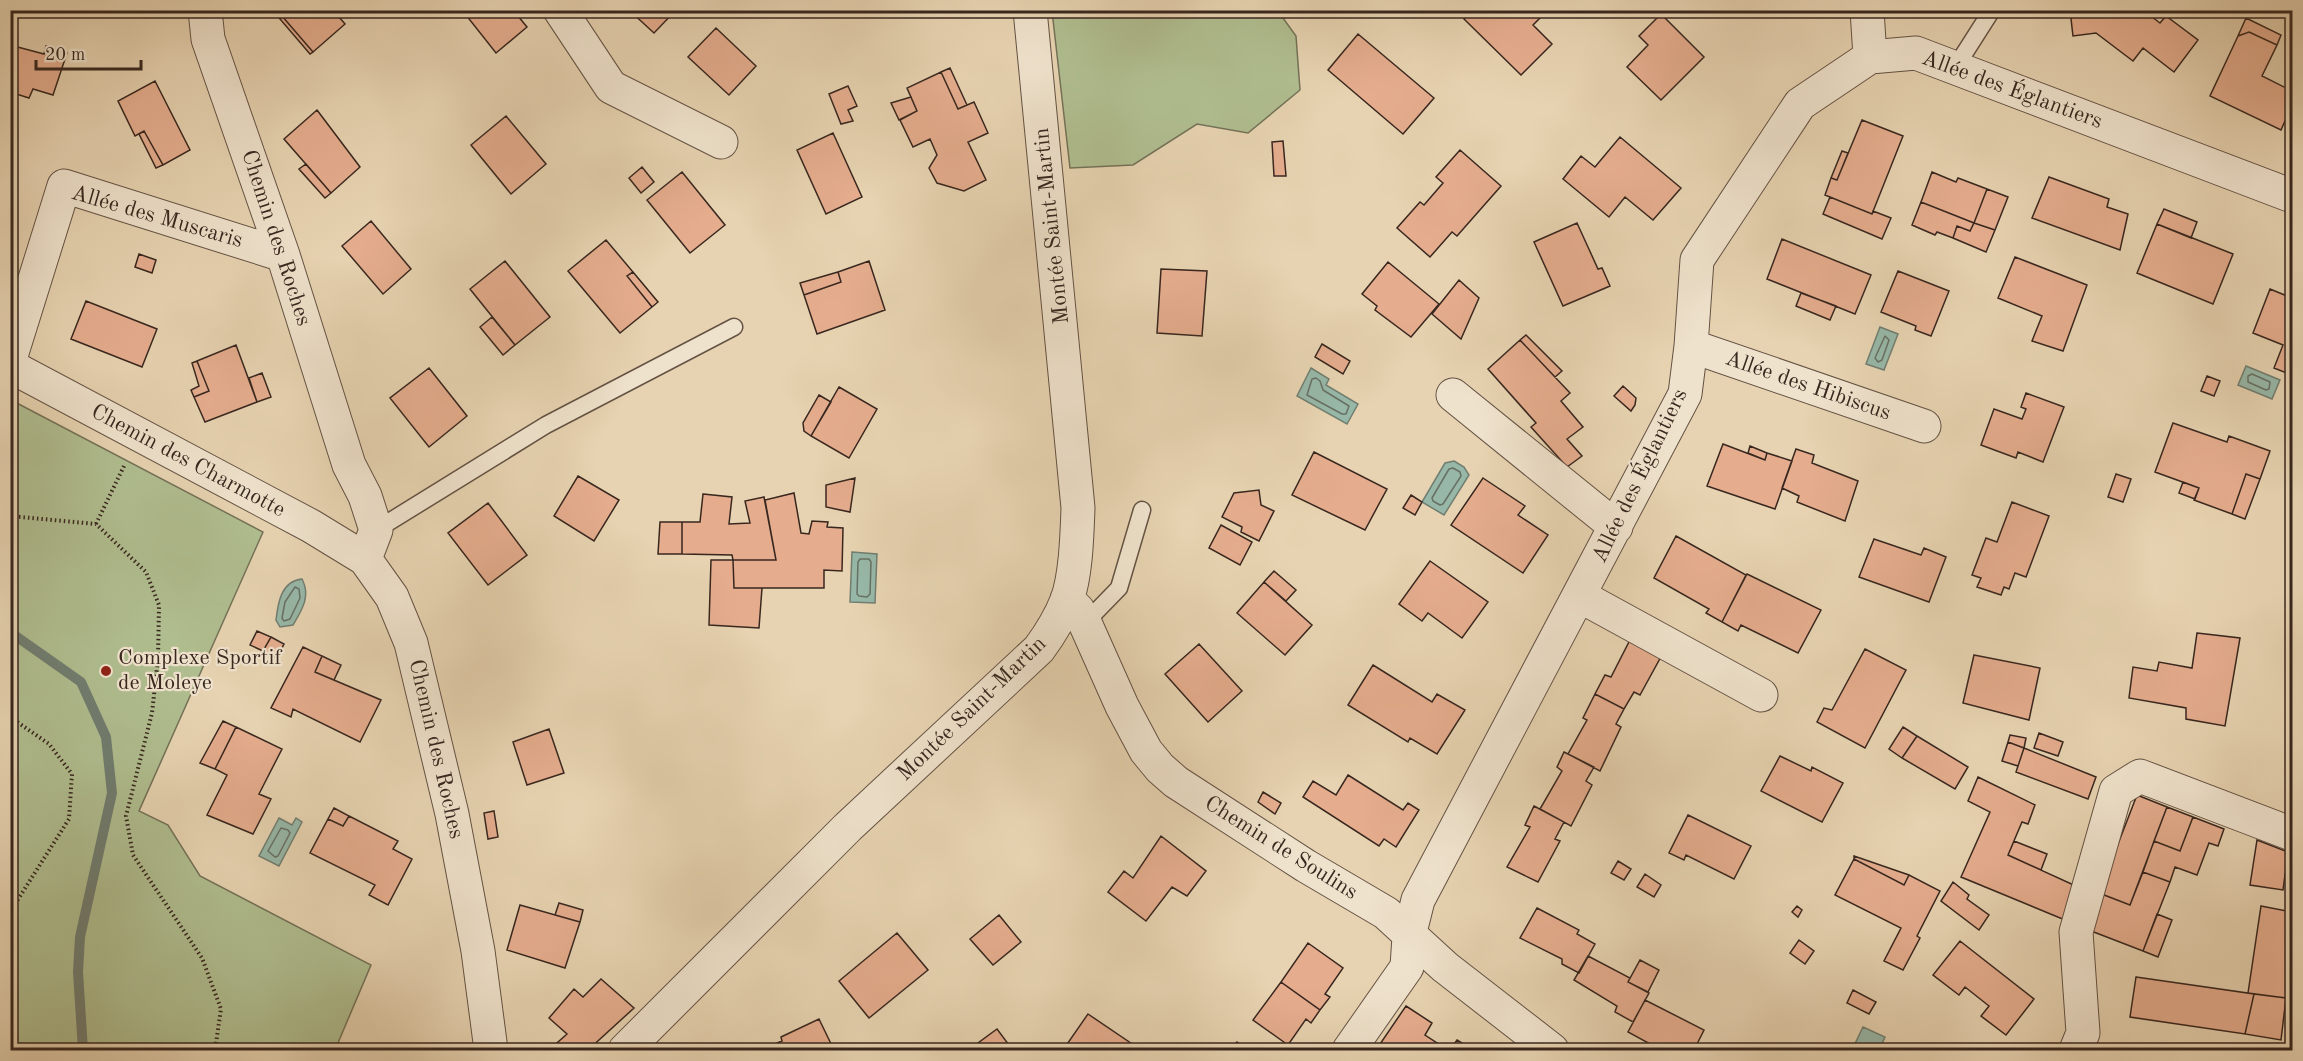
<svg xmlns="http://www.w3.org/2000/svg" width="2303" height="1061" font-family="'Old Standard TT',serif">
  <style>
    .green { fill: #b0be90; stroke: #747258; stroke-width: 1.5 }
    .water { fill: #97b8a8; stroke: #717e71; stroke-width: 1.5 }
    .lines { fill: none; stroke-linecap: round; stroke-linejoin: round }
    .shore { stroke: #687064; stroke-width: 1.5 }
    .stream { stroke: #717e71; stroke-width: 10 }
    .building { fill: #e5ad8e; stroke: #38271f; stroke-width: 1.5 }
    .service-casing { stroke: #645244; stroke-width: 19 }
    .minor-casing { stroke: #645244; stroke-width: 35 }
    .path { stroke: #38271f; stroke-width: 4; stroke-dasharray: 1.5 3; stroke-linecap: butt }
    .service { stroke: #efe2cc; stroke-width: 16 }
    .minor { stroke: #efe2cc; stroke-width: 33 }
    .poi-dot { fill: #8f2418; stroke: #efe2cc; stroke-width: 2 }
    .labels { text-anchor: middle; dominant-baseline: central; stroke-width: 4.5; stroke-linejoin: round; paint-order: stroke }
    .street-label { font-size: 22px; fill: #38271f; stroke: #efe2cc }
    .poi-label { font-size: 22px; fill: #38271f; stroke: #efe2cc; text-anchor: start }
  </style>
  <rect width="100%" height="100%" fill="#e7d3b1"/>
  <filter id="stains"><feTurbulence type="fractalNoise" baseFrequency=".00333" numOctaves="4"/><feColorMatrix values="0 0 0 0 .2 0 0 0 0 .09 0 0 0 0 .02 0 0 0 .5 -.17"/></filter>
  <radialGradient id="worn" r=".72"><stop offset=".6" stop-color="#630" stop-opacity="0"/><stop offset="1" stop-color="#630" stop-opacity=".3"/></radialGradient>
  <path class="green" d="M1052 11H1278L1296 36 1300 90 1248 133 1197 124 1133 165 1070 168Z
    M11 400 263 532 139 811 168 825 200 876 371 965 335 1050H11Z"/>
  <path class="water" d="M1880 327 1898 334 1884 370 1866 364Z
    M2246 366 2280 380 2272 399 2238 385Z
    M1311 368 1329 379 1326 385 1358 404 1347 424 1297 396Z
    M1454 461 1464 467 1469 475 1444 515 1422 502 1445 463Z
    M852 552 877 554 875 603 850 602Z
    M302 579C311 596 302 610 293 625L280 627 276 620C278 603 281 581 302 579Z
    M279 818 292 825 296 818 302 822 279 866 259 856Z
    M1863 1027 1885 1037 1879 1050H1852Z"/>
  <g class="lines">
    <path class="shore" d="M1885 336 1889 340 1882 360 1878 362 1875 358Z
      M2252 374 2270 382 2269 389 2266 390 2248 382V376Z
      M1316 378 1320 381 1323 390 1349 406 1346 414H1342L1307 395 1312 379Z
      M1453 468 1460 472 1461 476 1443 504 1440 505 1433 501 1432 498 1449 469Z
      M860 559H869L871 562 870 594 867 597 859 596 857 594 858 562Z
      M295 587 299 589 300 598 290 619 284 621 282 618 285 602Z
      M281 828 288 830 290 833 278 856 275 857 268 851Z"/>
    <path class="stream" d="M10 632 81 682 106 737 112 793 80 937 78 972 83 1050"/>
  </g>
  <path class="building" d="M273 10H333L345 24 313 52 282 16 280 19Z
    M462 10H513L527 27 496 53Z
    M629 10H676L654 33Z
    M1472 10H1542L1545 13 1533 25 1552 44 1521 75 1464 19Z
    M2070 10H2143L2160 23 2166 16 2198 40 2174 72 2143 48 2133 61 2096 33 2073 36Z
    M1661 14 1704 57 1661 100 1627 67 1648 45 1639 36Z
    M282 16 313 52 310 54 280 19Z
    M2246 18 2281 35 2277 45 2249 32 2238 36Z
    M716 28 756 66 729 95 688 57Z
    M2249 32 2277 45 2262 76 2292 91V105L2281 130 2210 96 2238 36Z
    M1358 34 1434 98 1403 134 1328 70Z
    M10 45 44 54 46 46 67 53 53 95 33 89 29 98 10 92Z
    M950 68 967 105 958 109 941 72Z
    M941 72 958 109 974 102 988 133 968 142 986 180 964 191 937 183 929 168 937 155 930 139 913 147 900 120 917 111 907 88Z
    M155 81 190 150 163 165 144 131 135 136 118 101Z
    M848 86 857 106 848 110 853 121 841 124 829 94Z
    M911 97 917 111 899 120 891 103Z
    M317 110 360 167 331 193 284 139Z
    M506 116 546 164 511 194 471 145Z
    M1862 120 1903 136 1872 214 1825 195 1831 178 1837 180Z
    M144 131 163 165 156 168 139 134Z
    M833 133 862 197 826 214 797 150Z
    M1620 137 1681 188 1653 220 1625 197 1609 217 1563 179 1581 156 1595 167Z
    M1283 141 1286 176H1274L1272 142Z
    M1460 150 1501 186 1457 236 1452 232 1430 257 1397 228 1420 202 1424 205 1443 183 1436 177Z
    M1842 151 1848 153 1837 180 1831 178Z
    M306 164 331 193 325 198 299 169Z
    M642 167 654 182 641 193 629 178Z
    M682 172 725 225 690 253 647 200Z
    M1932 172 1956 182 1958 178 1987 189 1974 223 1921 202Z
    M2049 177 2109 199 2107 207 2128 214 2120 250 2032 218Z
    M1987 189 2008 197 1995 230 1974 223Z
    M1830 197 1872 214 1873 211 1891 218 1882 239 1823 214Z
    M1921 202 1974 223 1970 231 1957 226 1953 238 1937 232 1935 235 1912 225Z
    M2164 209 2197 222 2191 238 2157 224Z
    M371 221 411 269 383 294 342 246Z
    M1577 223 1598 269 1602 268 1610 286 1563 306 1534 242Z
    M1974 223 1995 230 1986 252 1953 238 1957 226 1970 231Z
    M2157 224 2233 254 2213 304 2137 273Z
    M1782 239 1871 275 1855 314 1767 279Z
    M606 240 633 272 627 276 652 307 620 333 568 271Z
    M139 254 156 260 152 273 135 267Z
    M2015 257 2087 285 2063 351 2032 341 2042 316 1998 298Z
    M505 261 550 317 515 345 470 289Z
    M869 261 885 310 817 334 804 295 841 282 838 272Z
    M1388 262 1439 304 1411 337 1375 310 1377 306 1362 294Z
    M1161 269 1207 271 1202 336 1157 333Z
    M1898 271 1949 291 1931 336 1915 330 1916 326 1881 312Z
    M633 272 658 302 652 307 627 276Z
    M838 272 841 282 804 295 800 283Z
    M1459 280 1479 298 1461 339 1432 314Z
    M2270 289 2292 298V375L2274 368 2283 345 2253 333Z
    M1801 293 1836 306 1830 320 1796 306Z
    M86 301 157 329 142 367 71 339Z
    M492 317 515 345 503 355 480 327Z
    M1526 335 1562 371 1555 377 1520 340Z
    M1520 340 1570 393 1561 401 1583 427 1567 439 1582 456 1567 467 1531 427 1536 423 1488 369Z
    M1322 344 1350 361 1343 374 1315 357Z
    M236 345 257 402 205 422 194 397 209 391 197 361Z
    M197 361 209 391 194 397 191 390 199 386 192 363Z
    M429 368 467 416 429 447 390 398Z
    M262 373 271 397 257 402 249 378Z
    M2207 376 2220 381 2214 396 2201 391Z
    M1623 386 1636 398 1635 405 1631 411 1614 396Z
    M839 387 877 409 849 458 811 436Z
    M2026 393 2064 407 2043 462 2018 452 2016 458 1981 445 1994 409 2022 419 2026 409 2021 407Z
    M819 395 831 402 811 436 804 431 803 423Z
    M2173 423 2227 442 2229 436 2270 451 2260 479 2246 474 2232 514 2194 500 2199 488 2155 472Z
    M1723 444 1765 460 1767 453 1792 461 1775 509 1707 486Z
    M1750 446 1767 453 1765 460 1748 453Z
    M1796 449 1814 455 1812 463 1858 481 1845 521 1797 502 1799 496 1782 488Z
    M1314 452 1387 489 1365 530 1292 495Z
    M2116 474 2131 479 2123 502 2108 497Z
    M2246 474 2260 479 2245 519 2232 514Z
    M578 476 619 500 594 541 554 516Z
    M855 478 850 512 826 507V485Z
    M1483 478 1525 506 1518 515 1548 535 1523 573 1451 525Z
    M2183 482 2199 488 2195 499 2179 493Z
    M1259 490 1261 505 1274 511 1259 541 1241 532 1242 527 1222 517 1234 493Z
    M794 493 801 533 809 534 812 521 828 522 827 527 843 528 842 571 824 570V588H734L733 560H776L765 500Z
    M703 494 732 497 729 524 750 523 745 501 764 497 776 560H733L732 555 682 554V522H700Z
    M1411 495 1422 502 1415 515 1403 508Z
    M2012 502 2049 516 2026 577 2015 573 2009 589 2004 587 2001 595 1977 587 1981 578 1972 575 1986 538 1997 542Z
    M488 503 527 555 488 585 448 533Z
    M660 522H682V554H658Z
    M1221 525 1252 542 1240 565 1209 548Z
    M1676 536 1746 575 1722 622 1706 613 1709 609 1654 578Z
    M1874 539 1921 555 1924 548 1946 557 1929 602 1859 577Z
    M711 560H733L734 588H762L759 628 709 625Z
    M1430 561 1488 602 1462 638 1428 613 1422 621 1399 604Z
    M1274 571 1296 590 1286 601 1264 582Z
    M1747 574 1821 610 1798 653 1741 625 1738 631 1722 622Z
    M1264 582 1312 625 1285 655 1237 613Z
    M257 631 271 637 263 651 250 645Z
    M2197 633 2240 638 2225 726 2186 719V708L2129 698 2133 667 2157 671 2159 662 2192 668Z
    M1632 636 1663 653 1640 695 1634 692 1624 709 1595 694 1605 675 1611 677Z
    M271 637 284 644 277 658 263 651Z
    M1199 644 1242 691 1208 722 1165 674Z
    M303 647 322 656 315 672 381 700 360 742 293 709 291 717 271 708Z
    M1865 649 1906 670 1865 748 1817 722 1824 708 1832 710Z
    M1974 655 2040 668 2029 720 1963 703Z
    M322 656 341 665 334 680 315 672Z
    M1373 665 1432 702 1437 694 1465 710 1437 754 1410 738 1408 742 1348 705Z
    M1595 694 1624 709 1616 724 1621 727 1600 771 1568 754 1587 720 1583 718Z
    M223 721 236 727 215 769 200 763Z
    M236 727 282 749 259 794 271 799 253 834 207 815 227 775 215 769Z
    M1903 727 1917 736 1902 758 1889 749Z
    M549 729 564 773 527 785 513 742Z
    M2039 733 2063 742 2058 756 2034 748Z
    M2010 735 2026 738 2024 748 2008 742Z
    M1917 736 1968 767 1955 789 1902 758Z
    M2008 742 2024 748 2018 766 2002 761Z
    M2024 748 2096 777 2088 799 2016 772Z
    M1564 752 1594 767 1586 781 1592 785 1571 826 1540 809 1562 771 1557 767Z
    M1780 756 1811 771 1812 767 1843 783 1822 822 1761 791Z
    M1348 775 1403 810 1408 803 1419 810 1396 847 1384 839 1379 846 1303 797 1313 781 1336 795Z
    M1978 777 2035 805 2028 824 2022 822 2008 855 2078 887 2065 920 1961 877 1990 812 1968 801Z
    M1263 792 1281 803 1275 814 1258 802Z
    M2137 795 2167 807 2130 905 2099 893Z
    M1534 806 1564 822 1555 839 1560 841 1538 882 1507 867 1530 827 1525 825Z
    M2167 807 2193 817 2180 851 2154 841Z
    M334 808 349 816 343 826 328 819Z
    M494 811 498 837 488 839 484 813Z
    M1688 815 1751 846 1734 879 1686 855 1684 860 1669 853Z
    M349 816 398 841 393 849 412 859 388 905 369 895 375 885 310 853 328 819 343 826Z
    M2193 817 2224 829 2218 846 2209 843 2197 875 2175 867 2170 882 2143 872 2154 841 2180 851Z
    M1161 836 1206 871 1187 896 1172 887 1146 921 1108 892 1124 871 1133 878Z
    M2257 840 2288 852 2283 890 2250 885Z
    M2014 841 2047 854 2041 870 2008 855Z
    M1854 856 1909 875 1904 885 1854 859Z
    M1854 859 1904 885 1909 875 1940 891 1917 936 1920 938 1903 970 1884 961 1901 928 1835 895Z
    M1618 861 1631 869 1624 880 1611 873Z
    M2143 872 2170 882 2143 951 2086 929 2099 893 2130 905Z
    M1645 874 1661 885 1654 897 1637 887Z
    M1953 882 1969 895 1967 899 1989 915 1979 930 1941 901Z
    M559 903 583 910 580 922 555 915Z
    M520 905 580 922 565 968 507 950Z
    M1797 906 1802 910 1798 917 1792 912Z
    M2261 906 2292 912V992L2287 991 2286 998 2248 993Z
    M1537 908 1579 930 1577 934 1595 944 1579 973 1562 964V959L1520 938Z
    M2157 914 2172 920 2158 957 2143 951Z
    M999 915 1021 942 993 965 970 939Z
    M897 933 928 970 869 1018 839 981Z
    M1799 940 1814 951 1805 964 1790 953Z
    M1960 941 2034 999 2006 1035 1981 1016 1989 1006 1965 987 1959 995 1933 975Z
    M1308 943 1343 968 1325 994 1330 997 1320 1010 1281 982Z
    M1588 956 1630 978 1628 982 1649 993 1633 1022 1615 1012 1617 1006 1574 980Z
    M1640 960 1659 970 1648 992 1628 982Z
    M2136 977 2254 994 2245 1034 2130 1017Z
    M601 979 634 1008 588 1050H549L567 1034 549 1018 574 989 583 997Z
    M1281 982 1320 1010 1311 1023 1306 1019 1288 1045 1253 1020Z
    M1853 990 1876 1002 1869 1014 1847 1003Z
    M2254 994 2286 998 2281 1040 2245 1034Z
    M1645 1000 1704 1030 1694 1050H1661L1628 1032Z
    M1406 1006 1432 1023 1425 1035 1437 1043 1432 1050H1383L1378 1047Z
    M1088 1014 1141 1050H1063Z
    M819 1019 834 1050H766L765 1048 782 1041 781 1037Z
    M997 1029 1009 1045 1002 1050H977L974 1046Z
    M1457 1040 1473 1050H1450Z
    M1237 1042 1249 1050H1231Z
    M1437 1043 1449 1050H1432Z"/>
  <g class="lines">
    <defs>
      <path id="service" d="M1955 68 1992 10
        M376 530 546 425 734 327
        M1085 623 1119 588 1142 510"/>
      <path id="minor" d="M205 10 208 39 283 255 349 465 365 496 376 530 365 559
        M560 10 611 87 721 142
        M1867 10 1870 57
        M1691 346 1924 426
        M10 359 64 186 283 255
        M10 366 311 526 365 559 392 597 411 643 452 814 478 951 491 1050
        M1453 395 1616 527
        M1580 596 1761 695
        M1067 599 1078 610 1085 623 1122 706 1146 751 1160 768 1176 782 1306 866 1386 913 1445 967 1552 1050
        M625 1050 848 827 1039 649C1050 634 1060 618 1067 600 1076 575 1077 535 1078 508L1030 10
        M1349 1050 1407 967 1409 936 1418 900 1685 394 1691 346 1697 260 1800 104 1870 57 1916 53 2292 196
        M2076 1050 2083 1033 2076 932 2116 791 2140 776 2292 834"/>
    </defs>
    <use href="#service" class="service-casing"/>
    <use href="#minor" class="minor-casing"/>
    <path class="path" d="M10 516 96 524 146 572 159 605 158 659 152 713 126 816 133 855 202 958 221 1009 215 1050
      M96 524 124 466
      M10 717 49 744 72 774 69 819 10 912"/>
    <use href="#service" class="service"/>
    <use href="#minor" class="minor"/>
  </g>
  <circle class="poi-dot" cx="106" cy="671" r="6"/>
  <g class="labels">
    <g class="street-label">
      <text transform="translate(2012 90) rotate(20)">Allée des Églantiers</text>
      <text transform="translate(157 217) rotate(16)">Allée des Muscaris</text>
      <text transform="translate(1052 226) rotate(-96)">Montée Saint-Martin</text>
      <text transform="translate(276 238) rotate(72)">Chemin des Roches</text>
      <text transform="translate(1808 386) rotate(19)">Allée des Hibiscus</text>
      <text transform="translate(188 461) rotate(28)">Chemin des Charmotte</text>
      <text transform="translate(1640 476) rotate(-64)">Allée des Églantiers</text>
      <text transform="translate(972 709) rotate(-44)">Montée Saint-Martin</text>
      <text transform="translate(436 749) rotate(77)">Chemin des Roches</text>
      <text transform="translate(1281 848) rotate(32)">Chemin de Soulins</text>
    </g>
    <g class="poi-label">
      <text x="118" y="658">Complexe Sportif<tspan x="118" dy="25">de Moleye</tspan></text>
    </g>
  </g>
  <rect width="2303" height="1061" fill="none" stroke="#e7d3b1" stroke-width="36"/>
  <rect x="12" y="12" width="2279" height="1037" fill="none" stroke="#38271f" stroke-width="3"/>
  <rect x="18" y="18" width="2267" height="1025" fill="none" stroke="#38271f" stroke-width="1.5"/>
  <path d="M36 60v9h105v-9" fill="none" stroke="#38271f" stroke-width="3"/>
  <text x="45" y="60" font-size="18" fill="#38271f" stroke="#efe2cc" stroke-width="4.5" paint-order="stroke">20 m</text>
  <rect width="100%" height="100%" filter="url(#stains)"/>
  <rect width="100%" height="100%" fill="url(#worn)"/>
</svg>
